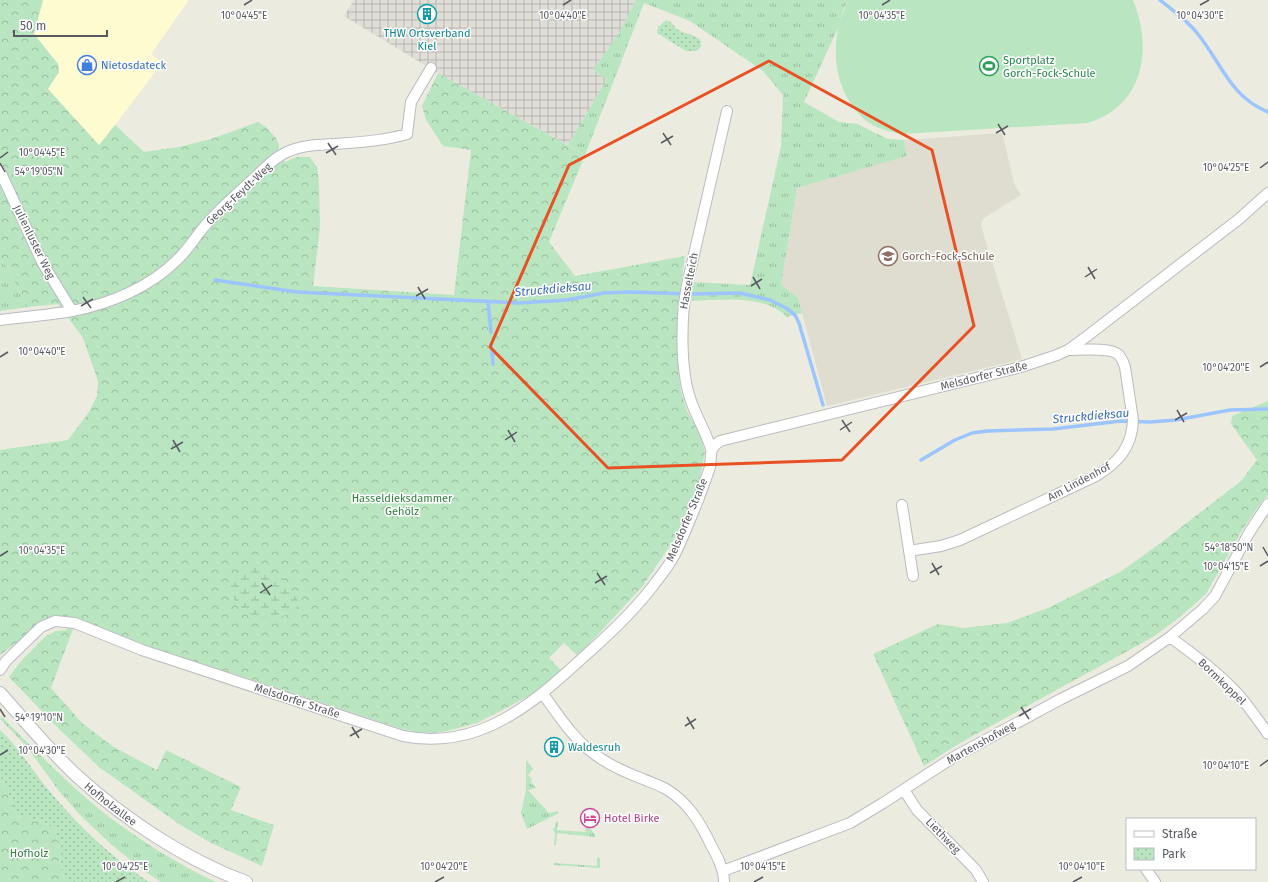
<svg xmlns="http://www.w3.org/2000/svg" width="1268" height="882" font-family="'Fira Sans',sans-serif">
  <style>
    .commercial { fill: #fffbd1 }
    .industrial { fill: url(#industrial-grid) }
    .education { fill: #deddcf }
    .grass { fill: url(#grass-tufts) }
    .forest { fill: url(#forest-crowns) }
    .wetland { fill: url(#wetland-marsh) }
    .park { fill: url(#park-dots) }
    .pitch { fill: #b9e6c0 }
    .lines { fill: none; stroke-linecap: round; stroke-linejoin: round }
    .stream { stroke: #9cc5ff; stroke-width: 3.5 }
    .minor-casing { stroke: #babbc2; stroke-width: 12 }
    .tertiary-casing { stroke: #babbc2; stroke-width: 14 }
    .minor { stroke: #fff; stroke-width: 10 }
    .tertiary { stroke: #fff; stroke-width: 12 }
    .marked { fill: none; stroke: #e95023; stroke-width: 3; stroke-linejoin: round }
    .ticks { fill: none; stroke: #585a61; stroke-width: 1.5 }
    .labels { text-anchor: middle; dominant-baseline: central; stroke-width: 3; stroke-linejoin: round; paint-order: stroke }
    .culture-label { font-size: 11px; fill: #0d838f; stroke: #fff }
    .leisure-label { font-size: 11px; fill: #27864d; stroke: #fff; text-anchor: start }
    .shop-label { font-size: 11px; fill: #366cbe; stroke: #fff; text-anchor: start }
    .street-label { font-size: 11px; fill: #585a61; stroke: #fff }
    .education-label { font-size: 11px; fill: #785e54; stroke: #fff; text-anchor: start }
    .park-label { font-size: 11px; fill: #2f813f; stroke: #fff }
    .hotel-label { font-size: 11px; fill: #b23c85; stroke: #fff; text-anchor: start }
    .water-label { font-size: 12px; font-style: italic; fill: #3a6ac7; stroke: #fff }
    .ticks-label { font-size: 10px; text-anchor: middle; fill: #585a61; stroke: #fff; stroke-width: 3; stroke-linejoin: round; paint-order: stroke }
  </style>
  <defs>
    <pattern id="industrial-grid" width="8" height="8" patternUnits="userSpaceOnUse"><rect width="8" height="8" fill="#dfded7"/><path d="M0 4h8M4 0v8" fill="none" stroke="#b8b7b2"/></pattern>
    <pattern id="grass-tufts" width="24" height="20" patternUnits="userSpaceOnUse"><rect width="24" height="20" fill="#b9e6c0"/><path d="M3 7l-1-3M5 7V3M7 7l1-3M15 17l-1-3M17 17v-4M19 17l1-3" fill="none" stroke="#99bd9f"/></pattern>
    <pattern id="forest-crowns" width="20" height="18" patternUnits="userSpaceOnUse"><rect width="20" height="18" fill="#b9e6c0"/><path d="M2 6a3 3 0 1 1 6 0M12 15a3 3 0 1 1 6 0" fill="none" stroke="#99bd9f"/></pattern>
    <pattern id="wetland-marsh" width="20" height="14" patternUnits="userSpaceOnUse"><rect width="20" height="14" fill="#b9e6c0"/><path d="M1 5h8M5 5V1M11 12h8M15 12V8" fill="none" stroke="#99bd9f"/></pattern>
    <pattern id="park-dots" width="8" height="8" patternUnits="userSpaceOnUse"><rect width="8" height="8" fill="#b9e6c0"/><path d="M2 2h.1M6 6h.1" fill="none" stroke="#99bd9f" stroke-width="1.8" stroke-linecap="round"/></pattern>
  </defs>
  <rect width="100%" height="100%" fill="#ecebdf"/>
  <path class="commercial" d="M43 0H189L151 54 162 63 99 146 48 89 59 72 58 64 34 34Z"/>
  <path class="industrial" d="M354 0H636L619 33 593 70 607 79 568 145 438 73 344 16Z"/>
  <path class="education" d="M1002 133 1015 186 1021 195 984 218 981 224 982 229 1022 359 827 406 798 298 781 284 797 188 907 156 904 140Z"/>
  <path class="grass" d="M636 0H849L843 10 839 26 804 102 839 122 858 124 873 132 888 139 904 140 907 156 797 188 781 284 798 298 802 313 787 317C764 294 721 300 691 301L693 282 750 285 781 146 783 95 763 71 690 21 644 3 585 155 568 145 607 79 593 70 619 33Z
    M0 261 4 262 28 307 0 311Z
    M1 716C31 746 60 776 92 803 126 832 175 863 216 882H161L144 871 112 845 82 817 59 791 27 747 0 719Z
    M526 760 533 769 528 775 532 779 531 782 536 788 528 790 549 813 558 811 559 813 527 829 521 813 526 790Z
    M558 821 557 830 585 832 587 824 595 835V846V837L557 833 556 845H554L555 833 553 829 555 827 556 822Z
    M597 857 600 858V868L554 865V863L597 866Z"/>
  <path class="forest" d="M0 0H43L34 34 58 64 59 72 48 89 99 145 115 125 144 152 179 147 211 139 258 122 266 127 276 138 279 145V151L285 162 297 157H310L317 167 319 182 320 227 313 286 454 295 471 150 443 146 426 120 422 106 438 73 585 155 549 242 575 276 685 256 678 305 677 328 678 368 681 391 687 411 700 434 705 452 697 492 674 540 642 587 578 656 564 643 549 658 562 671 541 690 477 723 443 732 423 733 402 729 142 644 76 621 51 688 82 723 112 746 157 770 166 750 241 787 231 810 274 825 262 866 211 843 179 824 99 767 60 730 9 677 21 661 46 636 56 631 66 630 76 621 40 625 0 655V450L68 440 89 412 97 396 98 381 83 338 58 304 28 307 4 262 0 261Z
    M1268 401V495L1260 504 1241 532 1206 594 1180 617 1153 637 960 743 924 766 873 654 938 624 963 628 1007 623 1048 608 1120 572 1162 542 1241 481 1257 460 1231 424 1232 416Z
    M0 774 17 816 39 820 55 829 64 879 67 882H0Z"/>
  <path class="wetland" d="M261 566 282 577 299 602 294 612 278 618 254 617 238 607 229 590 231 576 244 568Z"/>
  <path class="park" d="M666 20C675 23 673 27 678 30 686 34 695 34 701 41V47L696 51H686L657 33 658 27Z
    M0 730C20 748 34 774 52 794 80 828 112 857 149 882H67L64 879 55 829 39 820 17 816 0 774Z"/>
  <path class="pitch" d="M849 0H1133C1153 49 1144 107 1087 123L902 134C889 132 875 128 865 120 831 90 828 37 849 0Z"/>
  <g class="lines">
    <path class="stream" d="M1160 0C1172 10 1187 20 1197 33 1221 62 1230 97 1268 112
      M215 280 297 292 519 303 567 300 604 293 630 292 691 294 740 293 770 300 786 308 795 315 799 323 823 405
      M488 302 491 332
      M491 344 493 364
      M921 460 955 440 972 433 987 431 1053 429 1121 421 1150 422 1176 420 1230 410 1268 409"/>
    <defs>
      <path id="minor" d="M0 171 42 262 72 311
        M0 320C24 317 49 315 72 311 110 304 150 287 177 260 188 250 195 237 204 227 218 210 234 197 250 182 261 172 273 158 287 152 302 145 319 145 335 144 360 142 383 141 407 134L411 102 431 68
        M711 449C706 431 695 415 690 398 680 368 681 315 687 285L727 111
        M902 505 913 576
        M909 551 941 546 960 540 1096 476C1119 462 1132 447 1133 420L1125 367C1124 363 1122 359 1119 355 1111 347 1080 350 1068 350
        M1170 637C1193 654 1216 671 1236 692 1248 705 1258 720 1268 734
        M0 670 6 661 41 627 55 621 75 623 142 650 403 736C428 741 456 739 480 730 523 714 555 683 588 653 613 631 636 609 656 582 663 573 670 564 675 554 684 536 691 517 699 498 702 488 707 477 710 467 712 455 708 449 720 441L1021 367 1057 355 1068 350 1086 337 1239 219 1268 193
        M543 694C559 716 574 740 597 756 611 766 627 773 643 779 650 782 659 785 666 789 688 802 700 822 711 845 717 856 724 869 724 882
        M904 790 917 810 976 870 983 882
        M1146 869 1155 882
        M723 871 850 823 883 803 954 757 1061 699 1128 666 1170 637 1203 609 1215 596 1249 533 1268 504"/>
      <g id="tertiary">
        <path id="s1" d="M0 693C25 721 49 750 77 776 124 819 186 860 246 882"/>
      </g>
    </defs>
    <use href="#minor" class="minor-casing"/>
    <use href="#tertiary" class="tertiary-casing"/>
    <use href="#minor" class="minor"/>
    <use href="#tertiary" class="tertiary"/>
  </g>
  <path class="marked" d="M769 61 932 150 974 326 842 460 608 468 490 347 569 165Z"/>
  <path class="ticks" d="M244 5 252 0M563 5 571 0M882 5 890 0M1200 5 1209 0M998 124 1005 135M663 133 671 145M996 133 1008 126M328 143 336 155M661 143 673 136M326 153 338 146M0 158 8 152M0 163 5 172M1260 168 1268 162M1088 267 1095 279M753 277 760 289M1085 277 1097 269M751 286 762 279M418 287 425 299M416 296 428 289M83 297 91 308M81 306 93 299M0 357 8 352M1260 367 1268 362M1177 410 1184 422M842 420 850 432M1175 420 1187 413M508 430 515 442M840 430 852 422M173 440 180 452M505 440 517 432M171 449 183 442M1263 547 1268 556M0 556 8 551M932 563 939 575M1260 566 1268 561M597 573 605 585M930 573 942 566M262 583 270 595M595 583 607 576M260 593 272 585M1021 707 1029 719M0 709 5 717M1019 716 1031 709M687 717 694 729M685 726 696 719M352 727 359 738M350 736 362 729M0 755 8 750M1260 766 1268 760M116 882 125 877M435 882 444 877M754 882 763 877M1073 882 1082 877"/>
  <defs>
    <symbol id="building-ring" viewBox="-11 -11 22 22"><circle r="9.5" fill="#fff" stroke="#0f9aa8" stroke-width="1.5"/><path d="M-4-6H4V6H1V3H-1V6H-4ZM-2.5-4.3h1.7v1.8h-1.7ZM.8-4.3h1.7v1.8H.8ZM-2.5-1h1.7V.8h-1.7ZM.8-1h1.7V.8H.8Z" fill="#0f9aa8"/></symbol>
    <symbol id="shop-ring" viewBox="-11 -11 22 22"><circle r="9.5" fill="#fff" stroke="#3f7fe0" stroke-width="1.5"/><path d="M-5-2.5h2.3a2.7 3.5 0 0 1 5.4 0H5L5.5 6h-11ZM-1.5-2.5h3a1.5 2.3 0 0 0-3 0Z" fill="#3f7fe0"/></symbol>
    <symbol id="stadium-ring" viewBox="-11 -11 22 22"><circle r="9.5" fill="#fff" stroke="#2e9e5b" stroke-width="1.5"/><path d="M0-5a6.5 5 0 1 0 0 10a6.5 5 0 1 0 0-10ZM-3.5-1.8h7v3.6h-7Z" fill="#2e9e5b"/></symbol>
    <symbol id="school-ring" viewBox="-11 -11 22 22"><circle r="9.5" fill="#fff" stroke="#8d6e63" stroke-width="1.5"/><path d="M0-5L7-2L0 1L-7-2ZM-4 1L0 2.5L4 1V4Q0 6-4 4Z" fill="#8d6e63"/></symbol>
    <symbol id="hotel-ring" viewBox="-11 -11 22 22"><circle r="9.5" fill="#fff" stroke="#d1479c" stroke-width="1.5"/><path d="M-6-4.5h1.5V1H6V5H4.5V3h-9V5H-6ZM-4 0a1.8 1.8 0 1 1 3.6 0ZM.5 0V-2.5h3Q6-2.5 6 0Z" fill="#d1479c"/></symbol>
  </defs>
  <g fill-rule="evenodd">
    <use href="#building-ring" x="416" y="3" width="22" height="22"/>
    <use href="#shop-ring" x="76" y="54" width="22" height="22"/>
    <use href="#stadium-ring" x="978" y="55" width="22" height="22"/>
    <use href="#school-ring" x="877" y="245" width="22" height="22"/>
    <use href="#building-ring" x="543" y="736" width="22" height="22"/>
    <use href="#hotel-ring" x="579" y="807" width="22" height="22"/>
  </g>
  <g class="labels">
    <g class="culture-label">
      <text x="427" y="33">THW Ortsverband<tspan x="427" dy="13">Kiel</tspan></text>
      <text x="568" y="747" text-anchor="start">Waldesruh</text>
    </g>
    <g class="leisure-label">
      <text x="1003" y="60">Sportplatz<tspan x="1003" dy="13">Gorch-Fock-Schule</tspan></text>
    </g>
    <g class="shop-label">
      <text x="101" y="65">Nietosdateck</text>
    </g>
    <g class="street-label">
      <text transform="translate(239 194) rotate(-43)">Georg-Feydt-Weg</text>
      <text transform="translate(34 242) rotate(64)">Julienluster Weg</text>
      <text transform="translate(689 281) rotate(-79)">Hasselteich</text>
      <text transform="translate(984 376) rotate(-14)">Melsdorfer Straße</text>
      <text transform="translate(1079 482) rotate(-28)">Am Lindenhof</text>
      <text transform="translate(687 520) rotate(-67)">Melsdorfer Straße</text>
      <text transform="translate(1222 682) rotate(44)">Bormkoppel</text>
      <text transform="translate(297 701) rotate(18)">Melsdorfer Straße</text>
      <text transform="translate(981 743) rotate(-29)">Martenshofweg</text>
      <text stroke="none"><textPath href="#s1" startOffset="157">Hofholzallee</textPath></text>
      <text transform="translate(943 836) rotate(46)">Liethweg</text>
    </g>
    <g class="education-label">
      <text x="902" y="256">Gorch-Fock-Schule</text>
    </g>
    <g class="park-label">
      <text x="402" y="498">Hasseldieksdammer<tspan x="402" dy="13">Gehölz</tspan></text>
      <text x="29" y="853">Hofholz</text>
    </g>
    <g class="hotel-label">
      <text x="604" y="818">Hotel Birke</text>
    </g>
    <g class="water-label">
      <text transform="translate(553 289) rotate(-5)">Struckdieksau</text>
      <text transform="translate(1091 416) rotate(-5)">Struckdieksau</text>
    </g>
  </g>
  <g class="ticks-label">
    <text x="1200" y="19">10°04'30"E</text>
    <text x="244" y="19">10°04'45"E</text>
    <text x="563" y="19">10°04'40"E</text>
    <text x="882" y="19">10°04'35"E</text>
    <text x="42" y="156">10°04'45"E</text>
    <text x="1226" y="171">10°04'25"E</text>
    <text x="39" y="175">54°19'05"N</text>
    <text x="42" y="355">10°04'40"E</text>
    <text x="1226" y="371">10°04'20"E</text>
    <text x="1229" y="551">54°18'50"N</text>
    <text x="42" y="554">10°04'35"E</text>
    <text x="1226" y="570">10°04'15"E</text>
    <text x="39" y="721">54°19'10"N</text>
    <text x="42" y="754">10°04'30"E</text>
    <text x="1226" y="769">10°04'10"E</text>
    <text x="125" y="870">10°04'25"E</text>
    <text x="444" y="870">10°04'20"E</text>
    <text x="763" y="870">10°04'15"E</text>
    <text x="1082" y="870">10°04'10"E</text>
  </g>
  <rect x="1126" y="818" width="130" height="52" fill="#ffffff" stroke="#bcbdc0"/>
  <rect x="1134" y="831" width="20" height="6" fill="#ffffff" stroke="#bcbdc0"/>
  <text x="1162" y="838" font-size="12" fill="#585a61">Straße</text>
  <rect x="1134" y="848" width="20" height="12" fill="url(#park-dots)" stroke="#bcbdc0"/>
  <text x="1162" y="858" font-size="12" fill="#585a61">Park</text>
  <path d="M14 30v6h93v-6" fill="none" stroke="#585a61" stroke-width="2"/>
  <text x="20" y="30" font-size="12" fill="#585a61" stroke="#ffffff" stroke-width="3" paint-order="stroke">50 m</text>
</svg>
